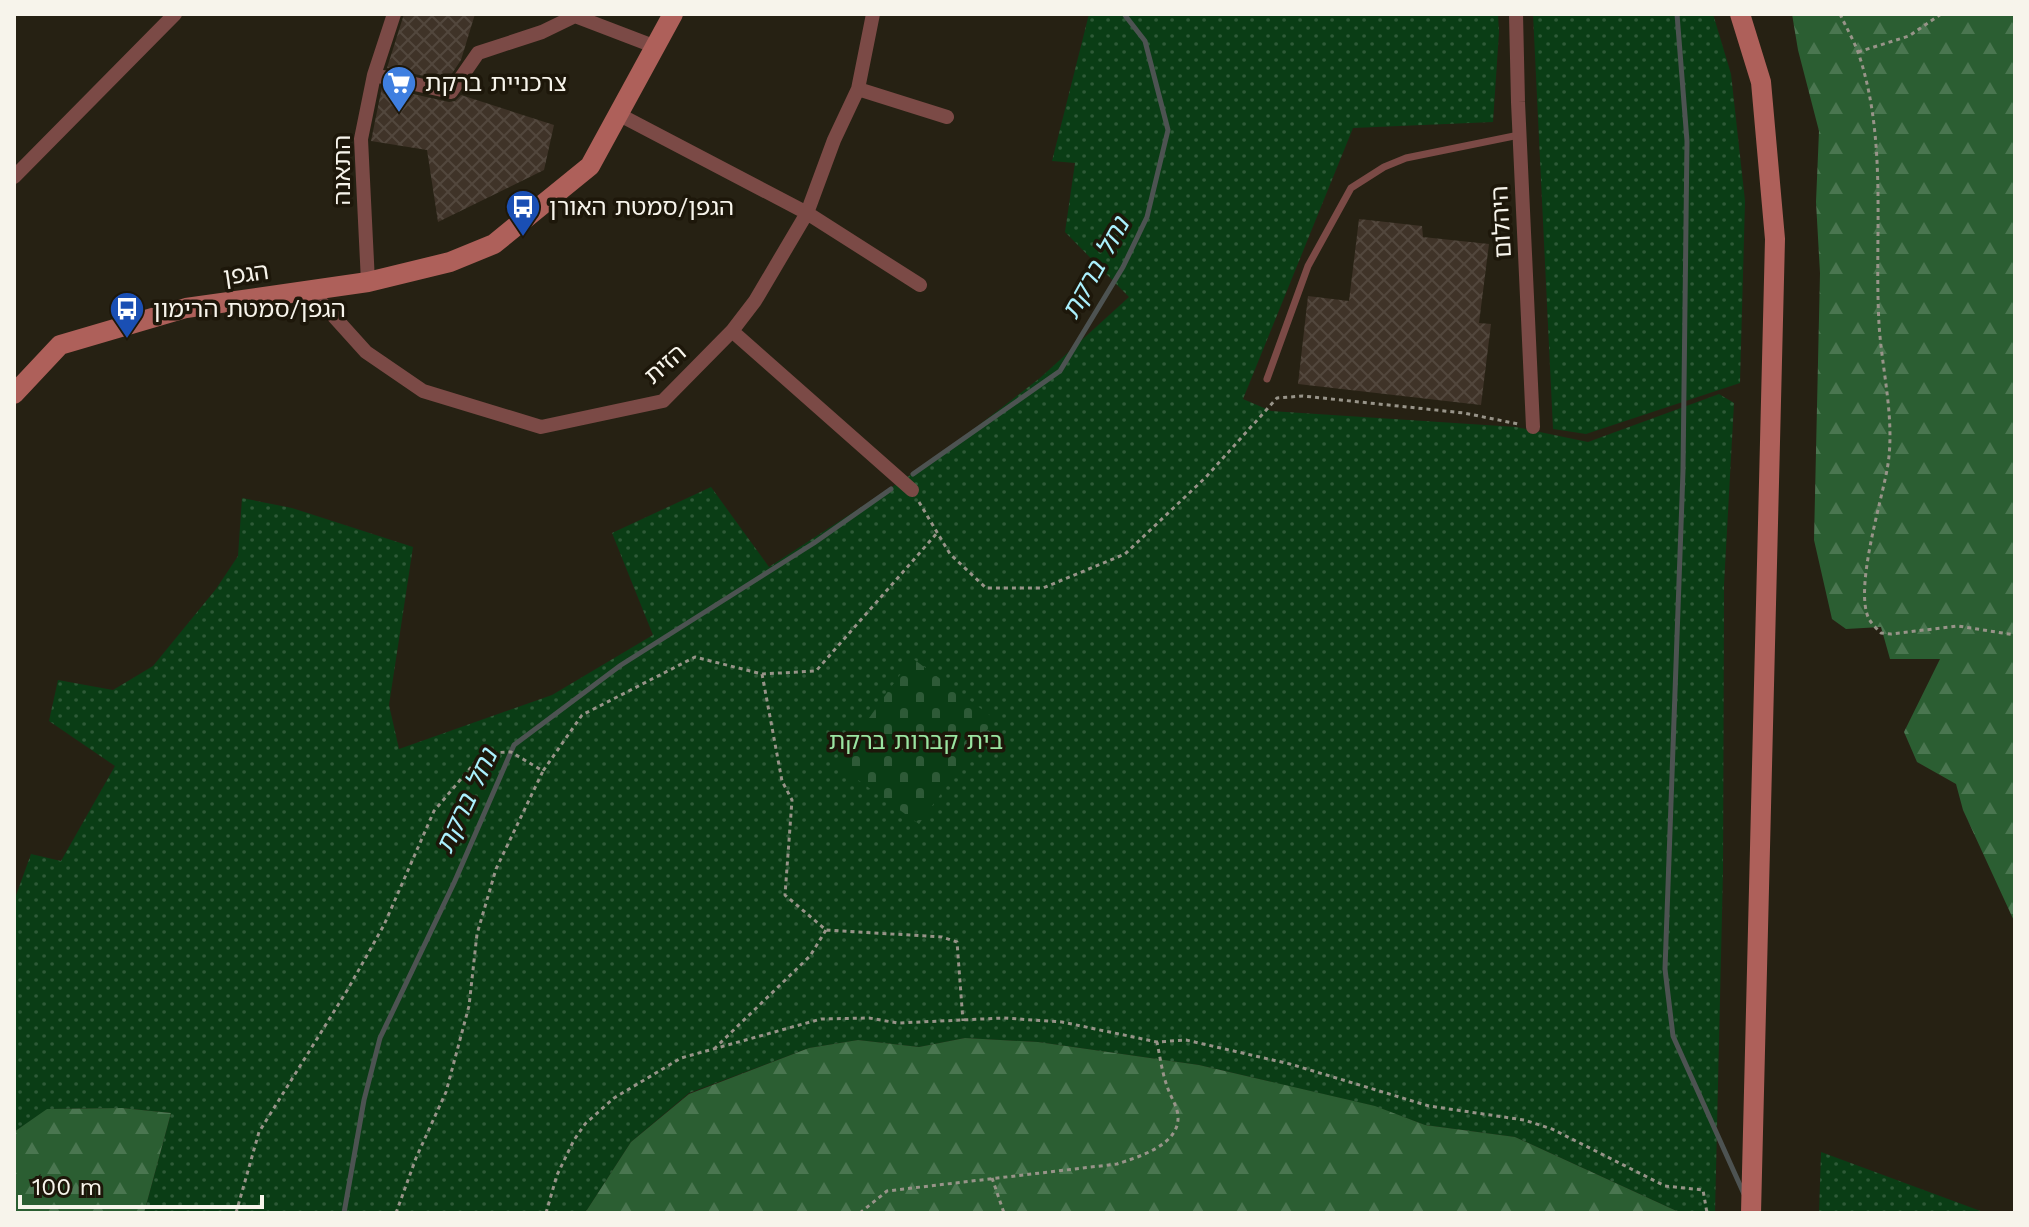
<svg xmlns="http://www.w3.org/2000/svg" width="2029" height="1227" font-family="'Work Sans','Noto Sans Hebrew',sans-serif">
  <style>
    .grass { fill: url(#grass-dots) }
    .forest { fill: url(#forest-firs) }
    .cemetery { fill: url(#cemetery-stones) }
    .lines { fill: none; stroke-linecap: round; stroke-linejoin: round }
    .stream { stroke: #4d5352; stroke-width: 5 }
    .building { fill: url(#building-cross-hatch) }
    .path { stroke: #989489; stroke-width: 3; stroke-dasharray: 4 4; stroke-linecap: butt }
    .lane { stroke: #7b4a46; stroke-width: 7 }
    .street { stroke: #7b4a46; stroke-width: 14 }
    .secondary { stroke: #ae605a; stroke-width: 20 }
    .labels { text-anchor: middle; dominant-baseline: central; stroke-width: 7; stroke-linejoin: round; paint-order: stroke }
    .poi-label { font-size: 24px; fill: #f7f4eb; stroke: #1d170a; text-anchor: start }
    .street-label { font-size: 24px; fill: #f7f4eb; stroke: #1d170a }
    .park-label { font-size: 24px; fill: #9ae5a1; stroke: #1d170a }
    .water-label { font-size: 26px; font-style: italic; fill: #aaf0fd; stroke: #1d170a }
  </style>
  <defs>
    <pattern id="grass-dots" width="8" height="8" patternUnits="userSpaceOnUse" patternTransform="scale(2)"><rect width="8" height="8" fill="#0a3d15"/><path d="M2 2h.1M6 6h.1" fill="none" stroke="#2e5a37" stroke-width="1.8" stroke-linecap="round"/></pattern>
    <pattern id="forest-firs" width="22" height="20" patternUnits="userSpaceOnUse" patternTransform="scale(2)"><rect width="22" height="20" fill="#2b5e32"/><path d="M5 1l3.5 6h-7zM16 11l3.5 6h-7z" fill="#4a7650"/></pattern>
    <pattern id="cemetery-stones" width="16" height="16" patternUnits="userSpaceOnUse" patternTransform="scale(2)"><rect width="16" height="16" fill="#0a3d15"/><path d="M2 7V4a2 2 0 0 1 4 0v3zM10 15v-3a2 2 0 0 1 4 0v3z" fill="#2e5a37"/></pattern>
    <pattern id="building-cross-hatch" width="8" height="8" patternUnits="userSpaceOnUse" patternTransform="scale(2)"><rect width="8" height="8" fill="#3f3328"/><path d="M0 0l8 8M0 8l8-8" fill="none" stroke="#52473d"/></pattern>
  </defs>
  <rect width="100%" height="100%" fill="#262113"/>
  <path class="grass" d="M1089 14H1498L1499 32 1493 122 1353 128 1243 399 1271 411 1516 427 1588 442 1719 394 1734 403 1724 585 1723 871 1715 1213H1681L1515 1137 1425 1125 1374 1106 1199 1065 1038 1042 965 1038 919 1047 858 1040 809 1048 689 1093 631 1142 585 1213H144L171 1113 122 1108 48 1109 14 1132V901L31 854 61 861 115 766 49 721 58 680 113 690 153 666 216 589 238 556 242 498 292 508 413 547 389 705 399 749 552 695 653 635 612 533 711 487 769 567 935 459 1040 378 1129 297 1065 232 1075 163 1052 161Z
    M1533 14H1713L1731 74 1745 201 1740 383 1586 434 1553 429Z
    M1821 1152 1986 1213H1819Z"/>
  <path class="forest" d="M1792 14H2015V923L1963 810 1956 784 1917 762 1904 732 1940 659H1890L1881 627 1846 629 1832 619 1814 540 1820 273 1816 202 1819 131 1798 50Z
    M965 1038 1038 1042 1199 1065 1375 1106 1425 1125 1515 1137 1681 1213H585L631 1142 689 1094 809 1048 858 1040 919 1047Z
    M122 1108 171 1113 144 1213H14V1132L47 1109Z"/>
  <path class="cemetery" d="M912 658 995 719 919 824 836 764Z"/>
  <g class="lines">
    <path class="stream" d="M1677 14 1687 141 1683 471 1665 969 1673 1036 1744 1194
      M913 474 1060 371 1123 267 1147 217 1168 130 1145 41 1124 14
      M344 1213 364 1100 380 1038 454 883 514 745 621 665 814 543 891 489"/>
  </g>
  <path class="building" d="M404 14H475L461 60 447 81 387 68Z
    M382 87 449 102 455 101 461 95 554 125 544 170 438 222 427 150 371 141Z
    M1359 219 1422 226 1423 237 1489 244 1479 323 1491 324 1481 405 1298 384 1308 296 1349 301Z"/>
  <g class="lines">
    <path class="path" d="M1840 14C1846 27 1853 39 1858 52 1888 139 1874 234 1879 324 1882 372 1896 422 1887 470 1881 503 1854 590 1869 619 1872 624 1877 629 1881 633L1891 634 1958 626 2015 635
      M1858 52 1909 36 1941 14
      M919 502 950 554 986 588H1043L1125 554 1206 477 1277 398 1303 396 1464 413 1518 424
      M762 674 782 781 792 800 785 895 826 930 942 937 957 942 963 1021
      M714 1049 810 956 826 930
      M992 1178 1004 1213
      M236 1213 259 1132 348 989 384 925 434 811 483 753 511 752 543 771 582 715 695 657 762 674 816 671 938 532
      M396 1213 416 1158 446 1092 469 1006 477 934 496 869 543 771
      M546 1213 557 1175 574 1140 585 1124 614 1098 681 1058 821 1019 869 1018 898 1023 1004 1018 1062 1022 1157 1042 1186 1040 1290 1064 1429 1106 1524 1120 1552 1129 1665 1186 1703 1190 1707 1213
      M860 1213 887 1191 1117 1164C1138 1157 1180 1145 1178 1116 1177 1105 1170 1096 1167 1086 1162 1072 1160 1057 1157 1042"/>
    <path class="lane" d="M1267 379 1308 266 1351 188 1384 167 1406 158 1519 135"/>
    <path class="street" d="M1516 14 1518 102 1533 427
      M374 75 451 92 478 53 542 32 575 16 656 47
      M858 89 947 117
      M618 114 807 213 920 285
      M14 177 175 14
      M368 282 361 139 374 75 394 14
      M311 291 366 352 423 391 541 427 663 401 732 331 755 301 807 213 834 140 858 89 873 14
      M732 331 912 490"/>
    <path class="secondary" d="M1740 14 1761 82 1775 239 1751 1213
      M14 394 60 345 186 308 368 282 450 262 494 244 590 166 673 14"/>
  </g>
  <defs>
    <symbol id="supermarket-pin" viewBox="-11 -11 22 30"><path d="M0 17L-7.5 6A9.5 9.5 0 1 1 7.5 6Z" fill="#3f7fe0" stroke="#1d170a"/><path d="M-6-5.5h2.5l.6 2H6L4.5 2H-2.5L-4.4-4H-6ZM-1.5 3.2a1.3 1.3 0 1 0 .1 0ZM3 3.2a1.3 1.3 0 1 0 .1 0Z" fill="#fff"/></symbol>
    <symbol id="bus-pin" viewBox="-11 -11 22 30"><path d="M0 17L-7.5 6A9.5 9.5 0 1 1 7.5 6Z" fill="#1a4fb4" stroke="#1d170a"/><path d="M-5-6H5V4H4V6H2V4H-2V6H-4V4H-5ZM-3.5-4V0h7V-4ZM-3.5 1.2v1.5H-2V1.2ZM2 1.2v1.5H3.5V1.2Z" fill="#fff"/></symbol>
  </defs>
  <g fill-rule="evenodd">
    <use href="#supermarket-pin" x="379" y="63" width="40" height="54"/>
    <use href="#bus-pin" x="503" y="187" width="40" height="54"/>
    <use href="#bus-pin" x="107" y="289" width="40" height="54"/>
  </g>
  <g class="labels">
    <g class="poi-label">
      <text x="425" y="83">צרכניית ברקת</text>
      <text x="549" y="207">הגפן/סמטת האורן</text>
      <text x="153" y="309">הגפן/סמטת הרימון</text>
    </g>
    <g class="street-label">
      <text transform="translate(342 170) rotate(-90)">התאנה</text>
      <text transform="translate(1501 222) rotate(-93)">היהלום</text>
      <text transform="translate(246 274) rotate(-8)">הגפן</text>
      <text transform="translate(665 364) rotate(-41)">הזית</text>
    </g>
    <g class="park-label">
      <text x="916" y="741">בית קברות ברקת</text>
    </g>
    <g class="water-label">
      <text transform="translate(1095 268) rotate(-61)">נחל ברקת</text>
      <text transform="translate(466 801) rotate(-65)">נחל ברקת</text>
    </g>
  </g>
  <rect width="2029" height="1227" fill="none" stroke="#f7f4eb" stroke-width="32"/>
  <path d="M20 1195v12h242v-12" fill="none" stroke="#f7f4eb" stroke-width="4"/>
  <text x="32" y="1195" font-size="24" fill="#f7f4eb" stroke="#1d170a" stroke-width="6" paint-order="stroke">100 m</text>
</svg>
